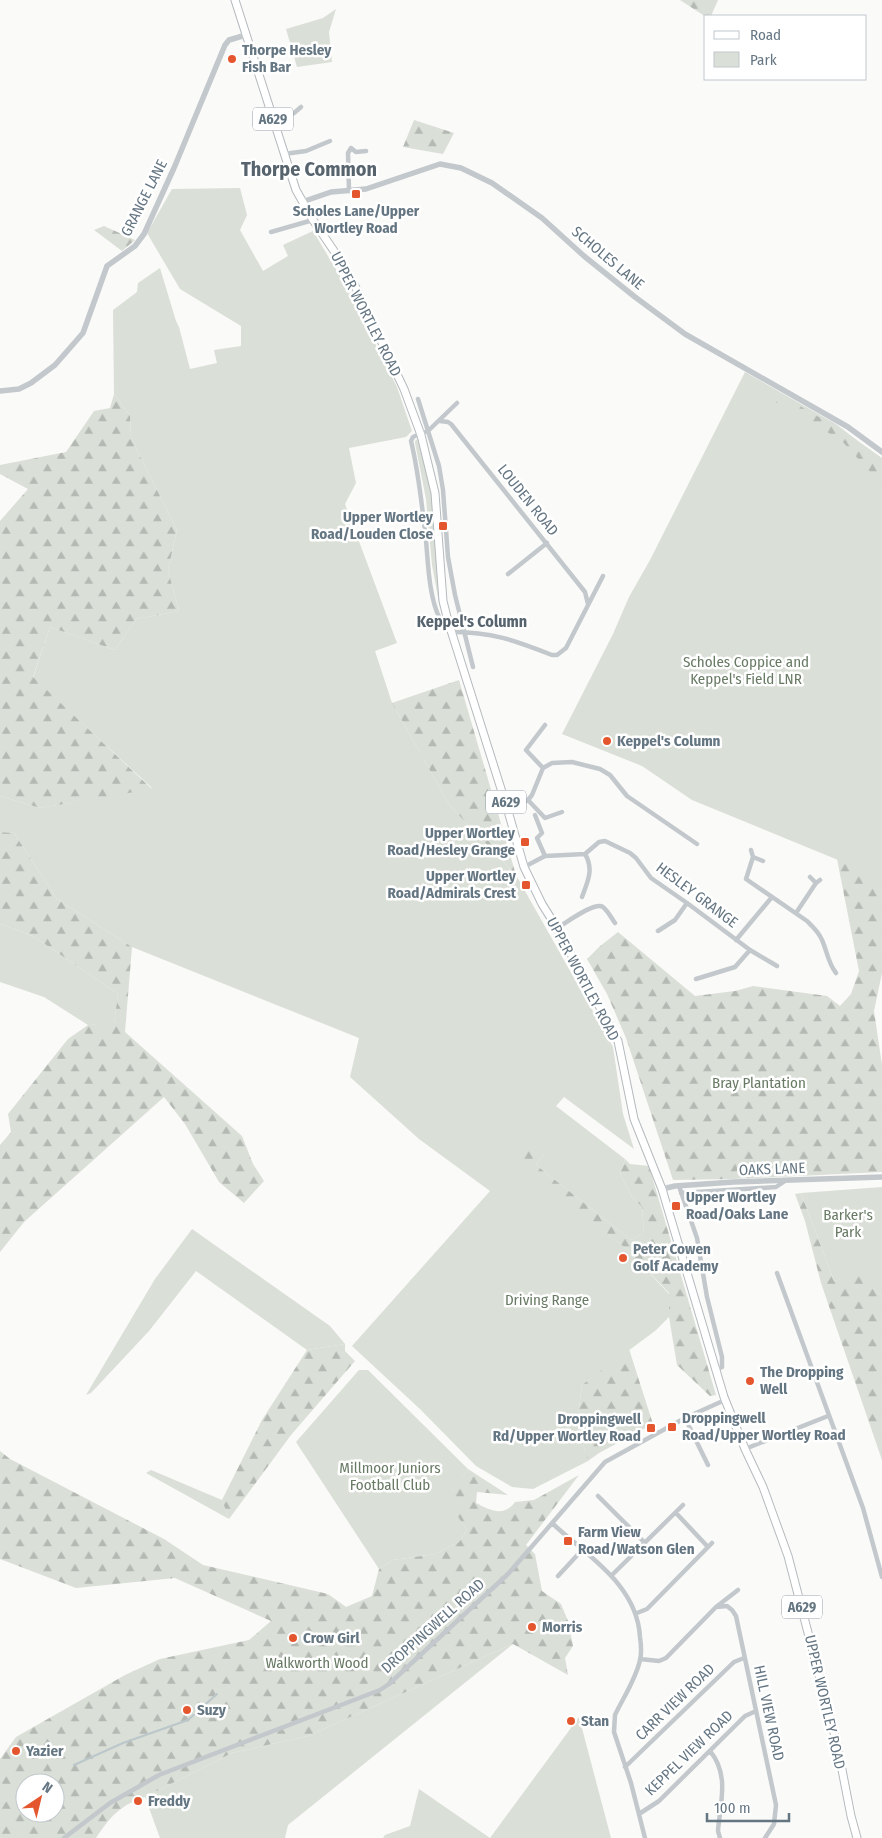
<svg xmlns="http://www.w3.org/2000/svg" width="882" height="1838" font-family="'Fira Sans Condensed',sans-serif">
  <style>
    .green { fill: #dadfd7 }
    .forest { fill: url(#forest-firs); fill-rule: evenodd }
    .lines { fill: none; stroke-linecap: round; stroke-linejoin: round }
    .stream { stroke: #bbc7cb; stroke-width: 2 }
    .primary-casing { stroke: #b5babe; stroke-width: 9 }
    .minor { stroke: #c3c8cc; stroke-width: 4.5 }
    .tertiary { stroke: #c3c8cc; stroke-width: 5.5 }
    .primary { stroke: #fff; stroke-width: 7 }
    .poi-dot { fill: #e4572e; stroke: #fff; stroke-width: 2 }
    .labels { text-anchor: middle; dominant-baseline: central; stroke-width: 5; stroke-linejoin: round; paint-order: stroke }
    .shield { fill: #fff; stroke: #939fa8; stroke-width: 1 }
    .shield-label { font-size: 14px; font-weight: bold; fill: #657683 }
    .poi-label { font-size: 15px; font-weight: bold; fill: #657683; stroke: #fff; text-anchor: start }
    .street-label { font-size: 15px; fill: #657683; stroke: #fff }
    .park-label { font-size: 15px; fill: #687a64; stroke: #fff }
    .neighbourhood-label { font-size: 16px; font-weight: bold; fill: #57646e; stroke: #fff }
    .district-label { font-size: 20px; font-weight: bold; fill: #57646e; stroke: #fff }
  </style>
  <defs>
    <pattern id="forest-firs" width="22" height="20" patternUnits="userSpaceOnUse" patternTransform="scale(1.25)"><rect width="22" height="20" fill="#dadfd7"/><path d="M5 1l3.5 6h-7zM16 11l3.5 6h-7z" fill="#b4b9b4"/></pattern>
  </defs>
  <rect width="100%" height="100%" fill="#fafaf8"/>
  <path class="green" d="M336 9 329 32 332 62 297 67 286 29 323 18Z
    M240 188 247 215 240 230 263 271 288 256 283 245 313 231 346 286 397 387 412 431 406 437 349 448 356 483 345 504 397 643 375 651 392 703 450 806 516 875 613 1047 623 1114 634 1149 564 1097 556 1106 625 1159 620 1174 632 1197 642 1207 644 1233 631 1240 536 1165 544 1154 511 1156 629 1251 669 1294V1317L655 1331 582 1385 577 1424 588 1461 533 1489 512 1487 476 1466 421 1410 352 1346 490 1191 419 1139 350 1077 359 1038 132 947 57 899 14 833 0 832V796L40 808 152 788 33 678 50 627 115 650 136 619 179 611 168 570 177 530 131 438 130 416 114 394 113 310 137 292 138 283 160 268 176 321 179 327 190 369 217 363 214 350 241 346V326L180 289 147 233 172 189Z
    M745 372 836 424 882 460V957L879 961 838 860 692 800 642 766 562 734 613 634 629 597 650 560Z
    M418 438 430 477 435 513 440 608 432 565 426 499 415 443V441Z
    M0 924 33 936 118 994 114 1024 88 1025 44 997 0 982Z
    M882 1187V1297L861 1274 834 1281 801 1193Z
    M192 1229 330 1326 345 1344 307 1350 196 1271 149 1331 91 1393 86 1395 155 1279Z
    M359 1370H368L468 1469 447 1499 467 1530 459 1542 435 1554 393 1560 379 1569 296 1442Z
    M151 1470 222 1500 229 1519 146 1473Z
    M513 1644 288 1825 285 1838H160L145 1797 232 1753 308 1736Z
    M579 1717 611 1838H383L385 1835 410 1826 419 1789 490 1838Z"/>
  <path class="forest" d="M680 0H718L711 16 706 17Z
    M414 120 454 133 443 154 403 147Z
    M104 226 135 240 122 251 94 230Z
    M769 388 848 434 882 458V485L841 440 772 400Z
    M114 394 130 416 131 438 177 530 168 570 179 611 136 619 115 650 50 627 33 677 152 789 40 808 0 796V521L28 489 0 474V465L66 452 94 411 110 408Z
    M459 680 516 875 450 806 392 703Z
    M0 832 14 833 57 899 132 947 125 1032 242 1136 253 1164 264 1181 244 1203 219 1182 185 1124 164 1097 24 1222 0 1252V1145L11 1132 8 1114 68 1039 88 1025 114 1023 118 994 33 936 0 924Z
    M837 859 882 877V945L878 949 882 951V973L874 1011 882 1065V1172L733 1179 673 1180 626 1038 607 994 587 959 599 947 618 932 695 996 735 991 753 986 827 996 840 1006 851 994 859 971Z
    M529 1140 544 1154 536 1165 631 1240 644 1233 642 1207 632 1197 620 1174 625 1159 630 1164 649 1166 716 1395 710 1396 677 1365 669 1317V1293L629 1251 511 1157Z
    M801 1193 834 1281 861 1273 882 1297V1460L821 1283 805 1221 795 1194Z
    M345 1344V1351L355 1361 291 1435 229 1519 222 1500 262 1420 307 1350Z
    M629 1349 653 1424 599 1453 588 1461 577 1424 582 1385Z
    M0 1451 10 1459 164 1539 203 1565 328 1594 346 1607 372 1596 379 1569 393 1560 435 1554 459 1542 467 1530 446 1499 468 1469 508 1495 477 1492 476 1503C491 1511 504 1517 515 1502L534 1500 579 1475 526 1545 535 1554 542 1591 561 1604 568 1621 573 1646 565 1658 568 1675 513 1644 308 1736 232 1753 145 1797C119 1806 111 1816 96 1838H0V1759L16 1737 125 1675 160 1659 249 1640 271 1621 175 1578 76 1588 0 1559ZM25 1783H55V1813H25Z"/>
  <g class="lines">
    <path class="stream" d="M74 1765 123 1743 188 1720 217 1694"/>
    <defs>
      <path id="primary" d="M235 0 296 190 313 220 334 251 354 284 404 389 421 435 435 493 443 601 448 621 508 811 524 867 542 904 557 928 618 1041 634 1119 662 1189 724 1397 745 1449 763 1487 788 1556 837 1744 851 1816 857 1838"/>
    </defs>
    <use href="#primary" class="primary-casing"/>
    <path class="minor" d="M273 119 294 113 301 107
      M284 154 306 151 330 141
      M349 191 348 153 351 148 356 152 366 151
      M271 232 313 220
      M418 399 439 466 443 490 448 557 455 595 473 667
      M440 421 448 422 451 424 585 592 588 604
      M508 574 547 543
      M448 621 440 619C429 598 428 563 426 540 422 506 419 474 411 441L413 437 429 430 457 403
      M451 632C492 632 514 640 552 655H557L566 648 603 576
      M543 768 526 750 545 725
      M528 800 545 818 562 812
      M508 811 528 800 532 795 543 768 552 763 572 762 600 769 610 775 627 796 697 844
      M535 815 542 833 537 838 545 856
      M751 850 753 857 763 861
      M753 857 746 879 807 921C813 927 819 932 822 940 827 951 828 963 836 973
      M524 867 545 856 585 854 599 842 605 841 630 853 636 858 651 878 687 903 750 950 777 966
      M810 877 816 883 820 880
      M582 897C588 881 594 869 585 854
      M796 913 816 883
      M557 928C566 923 595 901 603 907 608 911 612 919 615 923
      M658 931 675 920 687 903
      M736 940 772 897
      M696 979 735 967 750 950
      M679 1186 697 1238 707 1297 722 1357V1367L716 1370
      M681 1193 776 1187 785 1181
      M777 1273 863 1508 882 1577
      M685 1418 708 1465
      M745 1449 828 1416
      M598 1496 645 1543
      M676 1513 708 1547
      M552 1523C587 1556 637 1584 640 1637 641 1644 642 1652 640 1660 636 1679 623 1698 615 1715L614 1732 631 1783 645 1838
      M558 1576 583 1549
      M611 1576 683 1505
      M716 1607 727 1606 732 1610 736 1616 776 1805 774 1824 765 1838
      M637 1613 647 1609 712 1543
      M640 1659 659 1661 666 1658 716 1607 738 1590
      M710 1751C730 1775 720 1804 718 1831L720 1838
      M625 1767 734 1662 744 1658
      M639 1814 659 1801 745 1716 756 1711
      M64 1838 110 1803 159 1775 380 1690 389 1684 508 1574 605 1462 685 1418 725 1400"/>
    <path class="tertiary" d="M302 202 331 192 366 189 440 164 461 168 492 183 542 218 584 256 635 297 685 334 848 427 882 452
      M0 391 19 389 31 383 55 365 83 333 107 266 135 246 144 234 174 168 225 45 229 40 246 35
      M662 1189 675 1186 734 1182 882 1177"/>
    <use href="#primary" class="primary"/>
  </g>
  <g class="poi-dot">
    <circle cx="232" cy="59" r="5"/>
    <rect x="351" y="189" width="10" height="10" rx="2.5"/>
    <rect x="438" y="521" width="10" height="10" rx="2.5"/>
    <circle cx="607" cy="741" r="5"/>
    <rect x="520" y="837" width="10" height="10" rx="2.5"/>
    <rect x="521" y="880" width="10" height="10" rx="2.5"/>
    <rect x="671" y="1201" width="10" height="10" rx="2.5"/>
    <circle cx="623" cy="1258" r="5"/>
    <circle cx="750" cy="1381" r="5"/>
    <rect x="667" y="1422" width="10" height="10" rx="2.5"/>
    <rect x="646" y="1423" width="10" height="10" rx="2.5"/>
    <rect x="563" y="1536" width="10" height="10" rx="2.5"/>
    <circle cx="532" cy="1627" r="5"/>
    <circle cx="293" cy="1638" r="5"/>
    <circle cx="187" cy="1710" r="5"/>
    <circle cx="571" cy="1721" r="5"/>
    <circle cx="16" cy="1751" r="5"/>
    <circle cx="138" cy="1801" r="5"/>
  </g>
  <g class="labels">
    <g class="shield">
      <rect x="253" y="107.5" width="40" height="23" rx="4"/>
      <rect x="486" y="790.5" width="40" height="23" rx="4"/>
      <rect x="782" y="1595.5" width="40" height="23" rx="4"/>
    </g>
    <g class="shield-label">
      <text x="273" y="119">A629</text>
      <text x="506" y="802">A629</text>
      <text x="802" y="1607">A629</text>
    </g>
    <g class="poi-label">
      <text x="242" y="50">Thorpe Hesley<tspan x="242" dy="17">Fish Bar</tspan></text>
      <text x="356" y="211" text-anchor="middle">Scholes Lane/Upper<tspan x="356" dy="17">Wortley Road</tspan></text>
      <text x="433" y="517" text-anchor="end">Upper Wortley<tspan x="433" dy="17">Road/Louden Close</tspan></text>
      <text x="617" y="741">Keppel's Column</text>
      <text x="515" y="833" text-anchor="end">Upper Wortley<tspan x="515" dy="17">Road/Hesley Grange</tspan></text>
      <text x="516" y="876" text-anchor="end">Upper Wortley<tspan x="516" dy="17">Road/Admirals Crest</tspan></text>
      <text x="686" y="1197">Upper Wortley<tspan x="686" dy="17">Road/Oaks Lane</tspan></text>
      <text x="633" y="1249">Peter Cowen<tspan x="633" dy="17">Golf Academy</tspan></text>
      <text x="760" y="1372">The Dropping<tspan x="760" dy="17">Well</tspan></text>
      <text x="682" y="1418">Droppingwell<tspan x="682" dy="17">Road/Upper Wortley Road</tspan></text>
      <text x="641" y="1419" text-anchor="end">Droppingwell<tspan x="641" dy="17">Rd/Upper Wortley Road</tspan></text>
      <text x="578" y="1532">Farm View<tspan x="578" dy="17">Road/Watson Glen</tspan></text>
      <text x="542" y="1627">Morris</text>
      <text x="303" y="1638">Crow Girl</text>
      <text x="197" y="1710">Suzy</text>
      <text x="581" y="1721">Stan</text>
      <text x="26" y="1751">Yazier</text>
      <text x="148" y="1801">Freddy</text>
    </g>
    <g class="street-label">
      <text transform="translate(144 198) rotate(-63)">GRANGE LANE</text>
      <text transform="translate(608 258) rotate(40)">SCHOLES LANE</text>
      <text transform="translate(366 314) rotate(63)">UPPER WORTLEY ROAD</text>
      <text transform="translate(528 500) rotate(51)">LOUDEN ROAD</text>
      <text transform="translate(697 895) rotate(37)">HESLEY GRANGE</text>
      <text transform="translate(583 979) rotate(62)">UPPER WORTLEY ROAD</text>
      <text transform="translate(772 1169) rotate(-2)">OAKS LANE</text>
      <text transform="translate(433 1626) rotate(-42)">DROPPINGWELL ROAD</text>
      <text transform="translate(675 1702) rotate(-44)">CARR VIEW ROAD</text>
      <text transform="translate(825 1702) rotate(77)">UPPER WORTLEY ROAD</text>
      <text transform="translate(769 1713) rotate(78)">HILL VIEW ROAD</text>
      <text transform="translate(689 1753) rotate(-44)">KEPPEL VIEW ROAD</text>
    </g>
    <g class="park-label">
      <text x="746" y="662">Scholes Coppice and<tspan x="746" dy="17">Keppel's Field LNR</tspan></text>
      <text x="759" y="1083">Bray Plantation</text>
      <text x="848" y="1215">Barker's<tspan x="848" dy="17">Park</tspan></text>
      <text x="547" y="1300">Driving Range</text>
      <text x="390" y="1468">Millmoor Juniors<tspan x="390" dy="17">Football Club</tspan></text>
      <text x="317" y="1663">Walkworth Wood</text>
    </g>
    <g class="neighbourhood-label">
      <text x="472" y="621">Keppel's Column</text>
    </g>
    <g class="district-label">
      <text x="309" y="169">Thorpe Common</text>
    </g>
  </g>
  <rect x="704" y="15" width="162" height="65" fill="#ffffff" stroke="#c1c8cd"/>
  <rect x="714" y="31" width="25" height="8" fill="#ffffff" stroke="#c1c8cd"/>
  <text x="750" y="40" font-size="15" fill="#657683">Road</text>
  <rect x="714" y="52" width="25" height="15" fill="#dadfd7" stroke="#c1c8cd"/>
  <text x="750" y="65" font-size="15" fill="#657683">Park</text>
  <g transform="translate(40 1798) rotate(35)"><circle r="24" fill="#ffffff" stroke="#c1c8cd"/>
  <path d="M0-4L9 19L0 12L-9 19Z" fill="#e4572e"/>
  <text y="-8" font-size="14" font-weight="bold" text-anchor="middle" fill="#657683">N</text>
  </g>
  <path d="M707 1813v8h82v-8" fill="none" stroke="#657683" stroke-width="2.5"/>
  <text x="714" y="1813" font-size="15" fill="#657683" stroke="#ffffff" stroke-width="4" paint-order="stroke">100 m</text>
</svg>
